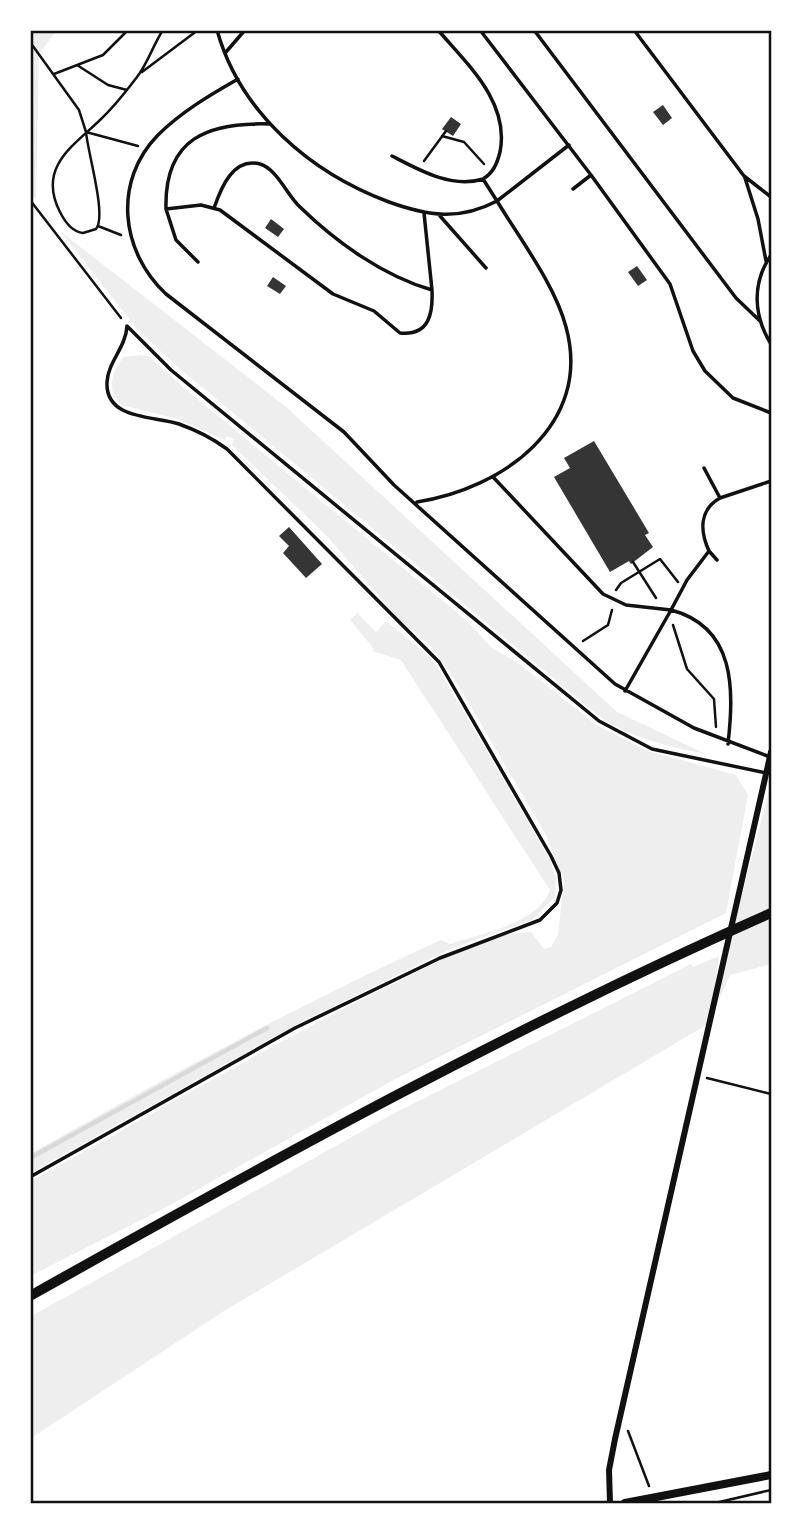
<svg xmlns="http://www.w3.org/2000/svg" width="801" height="1533" font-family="Roboto,sans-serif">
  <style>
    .green { fill: #eee }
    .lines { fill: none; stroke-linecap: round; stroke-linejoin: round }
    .stream { stroke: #d9d9d9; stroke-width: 4.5 }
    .building { fill: #353535 }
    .path { stroke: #111; stroke-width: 2.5 }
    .service { stroke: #111; stroke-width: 3.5 }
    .minor { stroke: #111; stroke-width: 6 }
    .tertiary { stroke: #111; stroke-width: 8 }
    .primary { stroke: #111; stroke-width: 10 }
    .neatline { fill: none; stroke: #111; stroke-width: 2.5 }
  </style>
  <rect width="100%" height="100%" fill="#fff"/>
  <path class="green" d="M30 30H57L39 54 36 199 30 192Z
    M61 232 285 406 617 712 706 754C669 747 637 739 604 720L173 363 137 329Z
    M141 355 150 357 185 389 466 620 492 648 518 663 598 726 648 751 736 775 748 795 726 913 395 1079 161 1210 30 1276V1182C151 1115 269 1045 393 984 435 964 484 933 531 932L544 949 551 947 558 935 564 880 546 835 457 683 431 646 398 618 326 535 232 445 234 439 227 436 225 440 175 418 121 405C106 391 111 371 124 357Z
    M357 613 376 632 386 621 430 657 443 676 550 860 556 878 555 897 532 920 453 948 303 1021 30 1173V1154C165 1078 300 1004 441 940L450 944C481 933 537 925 550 890L401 660 372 651 374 649 350 620Z
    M771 783V964L730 975 708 1024 224 1311 30 1439V1317L391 1115 691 964 693 967 719 956 711 1015Z"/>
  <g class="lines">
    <path class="stream" d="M30 1158 267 1028"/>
  </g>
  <path class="building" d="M663 105 672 118 663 125 653 112Z
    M451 117 461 124 453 136 442 129Z
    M271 219 284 229 278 237 265 228Z
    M637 266 647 280 638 286 628 272Z
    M273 277 286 286 280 294 267 286Z
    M594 441 649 533 645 535 653 547 631 564 629 561 610 572 554 477 570 468 564 458Z
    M289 527 322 564 306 578 283 553 289 546 279 536Z"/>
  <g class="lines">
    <path class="path" d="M30 42 79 110 86 132 138 146
      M77 65 108 85 127 90
      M142 72 198 30
      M54 74 103 55 128 30
      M86 132C88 154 107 216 96 229L83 233C73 232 65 222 60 212 38 169 70 148 98 122 112 109 125 93 137 77 148 63 153 45 163 30
      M442 136 464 142 484 164
      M424 161 446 131
      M30 200 121 318
      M98 226 121 235
      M633 562 656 598
      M616 590 621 583 660 559 678 582
      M673 625 687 669 714 699 716 727
      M583 641 608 625 612 610
      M707 1078 771 1094
      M628 1431 649 1486
      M715 1503 771 1490"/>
    <path class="service" d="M217 30C240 113 311 173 389 202 428 216 459 221 497 201 520 239 555 285 566 327 593 425 502 489 417 502
      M438 30C467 64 510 102 500 152 497 164 493 173 483 179L497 201 569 145
      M480 30 591 175
      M534 30 736 298 760 321
      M634 30 744 176 771 197
      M226 52 245 30
      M238 79C210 95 181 112 158 135 113 181 120 251 166 294L344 432 394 485 615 684 694 728 770 757
      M392 156C419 170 452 189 483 179
      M745 178 758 219 766 261
      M573 189 591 175 670 284 693 351 705 371 733 398 771 413
      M214 208C221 188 233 157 260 164 277 169 287 195 300 207 336 242 383 276 432 290 433 312 430 336 400 333L374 311 333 294 220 210 201 205 166 209C164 138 208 122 270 124
      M166 209 176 240 198 262
      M424 213 432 290
      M440 216 486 268
      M771 255C752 283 753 315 771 344
      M127 326 171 370 599 721 652 749 766 773
      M704 468 720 498C699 510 700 531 709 551L687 580 671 610C736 627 734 690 728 744
      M494 478 603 594 626 605 671 610 625 691
      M720 498 771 481
      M709 551 717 560
      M30 1177 295 1028 440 958 540 920 557 903 561 890 559 873 551 856 439 662 227 449C212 438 196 430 179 424 154 416 105 420 107 382 108 362 126 347 127 326"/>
    <path class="minor" d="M610 1503 609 1470 615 1439 771 752"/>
    <path class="tertiary" d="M625 1503 771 1475"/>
    <path class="primary" d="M30 1296C272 1160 517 1025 771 913"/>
  </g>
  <rect width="801" height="1533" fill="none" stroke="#ffffff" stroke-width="63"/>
  <rect x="32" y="32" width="738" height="1470" class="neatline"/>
</svg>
